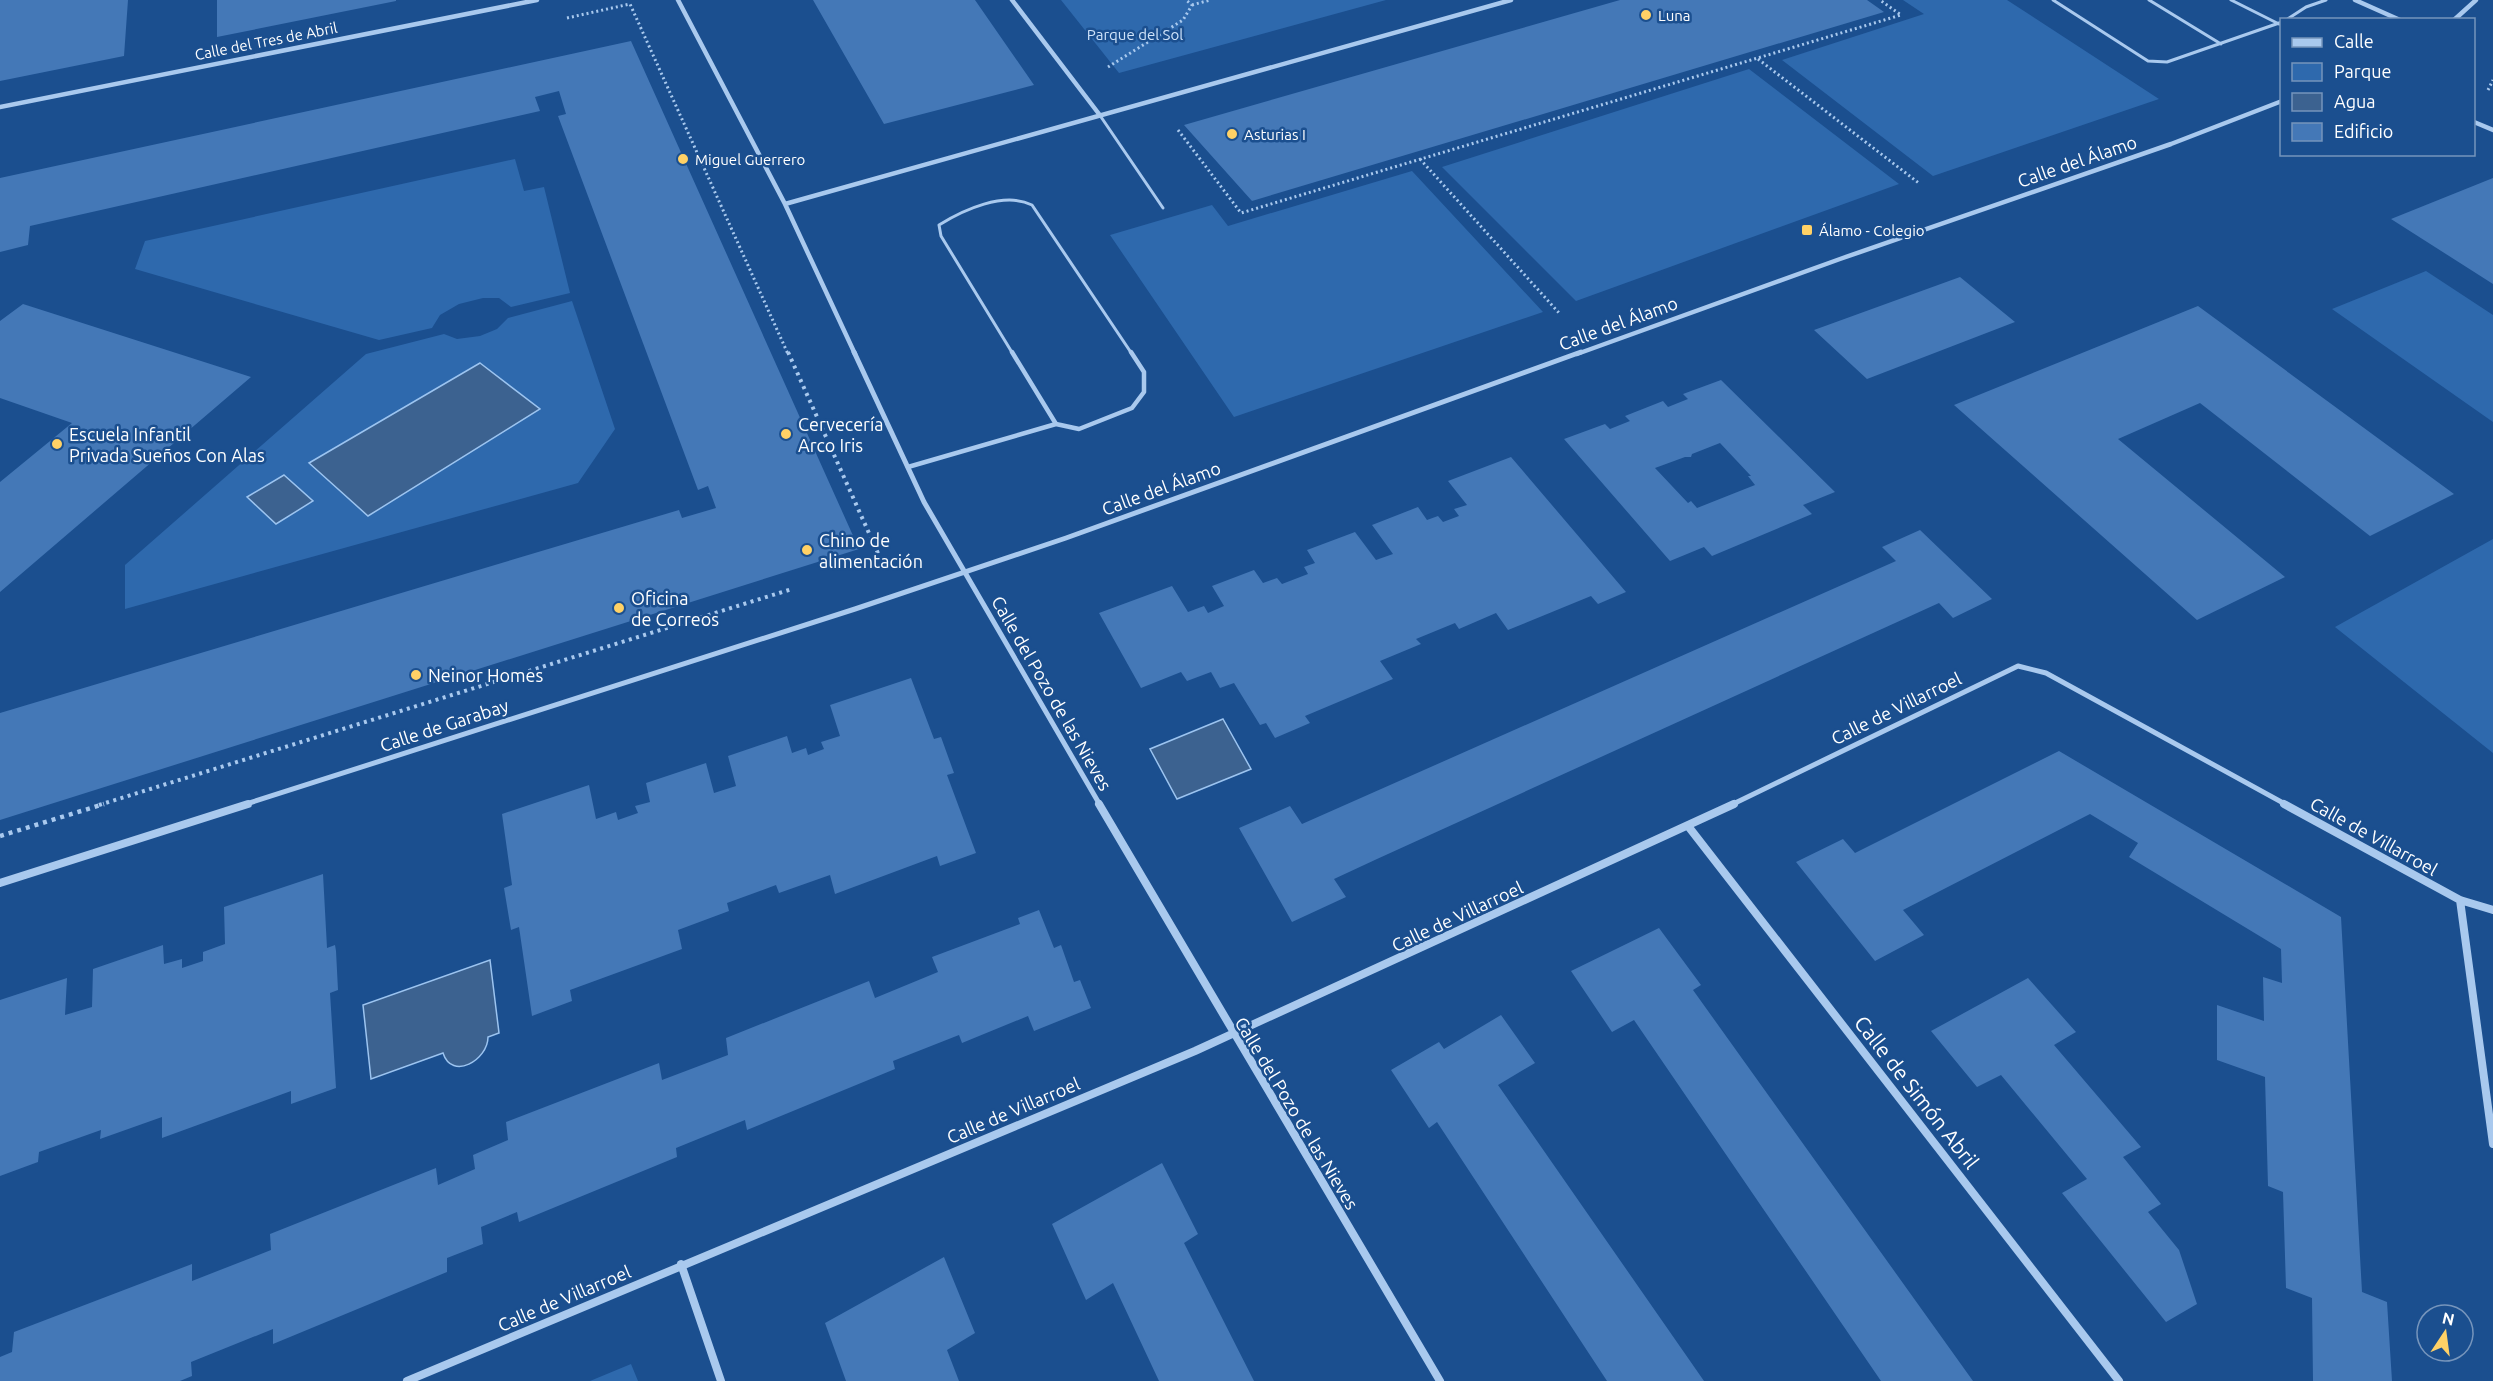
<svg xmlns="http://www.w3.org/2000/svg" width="2493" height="1381" font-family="Ubuntu,sans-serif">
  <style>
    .green { fill: #2e69ad }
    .water { fill: #3c6290; stroke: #9cc4f0; stroke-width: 1.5 }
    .building { fill: #4478b7; fill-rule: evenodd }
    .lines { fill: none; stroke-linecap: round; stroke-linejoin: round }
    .path-far2 { stroke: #a9c9ee; stroke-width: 3; stroke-dasharray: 2 3; stroke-linecap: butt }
    .path-far1 { stroke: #a9c9ee; stroke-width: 4; stroke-dasharray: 3 4.5; stroke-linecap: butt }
    .path { stroke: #a9c9ee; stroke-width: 4.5; stroke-dasharray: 4 5; stroke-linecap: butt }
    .lane-far1 { stroke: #a9c9ee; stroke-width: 3 }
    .lane { stroke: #a9c9ee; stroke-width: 4.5 }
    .street-far2 { stroke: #a9c9ee; stroke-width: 4.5 }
    .street-far1 { stroke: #a9c9ee; stroke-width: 5 }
    .street { stroke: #a9c9ee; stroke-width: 8 }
    .poi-dot { fill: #ffd166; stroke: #1b4f8f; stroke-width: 2 }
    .labels { text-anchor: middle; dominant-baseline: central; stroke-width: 5; stroke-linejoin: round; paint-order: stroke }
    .far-poi-label { font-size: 15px; fill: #fff; stroke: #1b4f8f; text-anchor: start }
    .far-park-label { font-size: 15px; fill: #cfe3fa; stroke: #1b4f8f }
    .far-street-label { font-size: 15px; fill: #fff; stroke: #1b4f8f }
    .street-label { font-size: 18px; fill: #fff; stroke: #1b4f8f }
    .poi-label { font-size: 18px; fill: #fff; stroke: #1b4f8f; text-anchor: start }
    .near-street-label { font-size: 21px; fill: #fff; stroke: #1b4f8f }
  </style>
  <rect width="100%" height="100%" fill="#1b4f8f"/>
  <path class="green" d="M1061 0H1386L1119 73Z
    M1903 0H2007L2159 99 1933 176 1782 60 1924 14Z
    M1749 69 1899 184 1576 301 1442 167Z
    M515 159 524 191 544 187 570 293 511 307 499 298H483L459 304 440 315 432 328 379 340 135 269 145 241Z
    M1412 171 1543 312 1234 417 1110 235 1212 205 1228 226Z
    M2426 271 2493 315V422L2332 309Z
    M572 301 615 429 578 483 125 609V565L366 354 444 334 457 339 480 336 497 329 508 318Z
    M2493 539V753L2335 627Z
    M631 1364 638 1381H590Z"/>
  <path class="water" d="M480 363 540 409 368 516 309 463Z
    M284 475 313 501 276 524 247 497Z
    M1223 719 1251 769 1177 799 1150 749Z
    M490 960 499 1033 488 1037C488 1060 452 1081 443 1053L371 1079 363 1005Z"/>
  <path class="building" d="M0 0H128L124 56 0 81Z
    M217 0H396V1L217 37Z
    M813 0H975L1034 85 884 124Z
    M1620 0H1867L1884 12 1252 201 1184 125Z
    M631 41 859 549 0 820V713L679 510 682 518 716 508 708 486 698 490 558 116 566 114 559 91 535 97 540 111 30 226 28 245 0 252V178Z
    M2493 178V284L2391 219Z
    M1960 277 2015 322 1867 379 1814 330Z
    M23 304 251 377 0 592V482L72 423 0 398V321Z
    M2198 306 2454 494 2370 536 2200 403 2118 439 2285 577 2197 620 1954 405Z
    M1721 380 1835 492 1803 505 1812 514 1712 556 1704 547 1670 561 1564 439 1605 424 1610 429 1630 421 1625 416 1663 401 1668 407 1688 399 1683 394ZM1720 443 1751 476H1748L1755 485 1697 508 1691 501 1688 503 1655 468 1685 457H1691L1692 454Z
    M1511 457 1626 592 1598 604 1591 596 1508 630 1496 613 1459 629 1455 623 1416 639 1421 644 1380 661 1393 679 1305 716 1310 723 1275 738 1266 723 1260 725 1234 683 1220 688 1211 672 1187 681 1181 672 1141 688 1099 613 1172 586 1188 612 1204 606 1208 613 1224 606 1212 586 1254 570 1263 583 1277 578 1282 584 1308 574 1304 567 1315 563 1307 550 1355 532 1376 560 1393 554 1372 525 1418 507 1427 520 1438 516 1443 522 1459 516 1454 509 1467 505 1448 481Z
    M1920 530 1992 599 1953 618 1939 603 1377 859 1334 879 1346 897 1292 922 1239 828 1290 806 1302 824 1896 561 1882 547Z
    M911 678 934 739 941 737 954 773 947 775 976 853 940 866 937 856 835 894 830 875 779 893 776 885 727 903 729 911 678 930 682 949 570 990 572 1001 532 1016 519 927 511 930 504 888 512 885 502 814 589 785 596 819 616 812 618 820 638 813 635 806 650 802 646 783 706 763 714 793 736 786 728 756 787 736 792 753 806 748 808 755 824 749 821 742 840 736 830 705Z
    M2059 751 2341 917 2362 1292 2387 1302 2392 1381H2313L2312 1298 2286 1288 2283 1192 2268 1186 2265 1077 2217 1060V1005L2264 1021 2263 977 2282 983 2281 949 2129 857 2138 843 2090 814 1903 910 1924 935 1875 961 1796 862 1843 839 1855 853Z
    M323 874 327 948 335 945 336 951 338 990 330 993 336 1088 291 1104V1091L162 1138V1117L100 1139 101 1130 39 1152 38 1162 0 1176V1000L67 978 65 1015 92 1007 93 969 163 945 164 964 182 959V968L203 961V952L225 944 224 907Z
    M1039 910 1054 948 1061 945 1074 982 1080 980 1091 1008 1034 1031 1028 1016 962 1043 959 1035 893 1061 895 1069 747 1130 745 1120 676 1148 677 1157 519 1222 517 1212 481 1227 483 1244 447 1258V1272L273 1344V1329L191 1362 192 1376 180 1381H0V1357L12 1352 14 1332 192 1264V1281L271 1250 270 1234 436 1168 438 1185 475 1169 473 1155 508 1140 506 1122 659 1063 662 1080 728 1055 726 1038 869 981 875 998 938 972 932 957 1020 924 1018 918Z
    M1659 928 1701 985 1693 990 1973 1381H1881L1634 1020 1612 1032 1571 971Z
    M2028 978 2076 1032 2054 1045 2141 1147 2123 1157 2161 1204 2148 1212 2179 1250 2197 1304 2166 1322 2062 1193 2087 1179 2001 1075 1977 1087 1931 1031Z
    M1501 1015 1535 1063 1498 1085 1704 1381H1607L1437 1122 1429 1128 1391 1070 1439 1042 1444 1049Z
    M1162 1163 1198 1234 1184 1243 1254 1381H1159L1113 1283 1086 1300 1052 1224Z
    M944 1257 975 1333 947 1350 959 1381H846L825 1323Z"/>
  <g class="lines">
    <path class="path-far2" d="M1192 5 1210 0
      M567 18 630 4 788 354
      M1758 59 1920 184
      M1108 67 1183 20 1192 5 1186 0
      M2488 90 2493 80
      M1178 130 1241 213 1901 15 1880 0
      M1420 159 1560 314"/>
    <path class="path-far1" d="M788 352 881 560 879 561
      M99 805 792 589"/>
    <path class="path" d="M0 836 104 804"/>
    <path class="lane-far1" d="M2053 0 2148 61 2167 62 2282 22
      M2149 0 2221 44
      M2231 0 2279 24
      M2286 20 2306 7 2326 0
      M1099 114 1163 208
      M1013 354 941 236 939 225C963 210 1004 191 1032 205L1132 354"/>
    <path class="lane" d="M1012 352 1056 424
      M1056 424 1079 429 1132 408 1144 392V372L1131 352
      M908 467 1056 424"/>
    <path class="street-far2" d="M678 0 785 204 855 354
      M1012 0 1099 114
      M2355 0 2400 20
      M2454 20 2476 0
      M0 107 537 0
      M2474 122 2493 130
      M785 204 1511 0
      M1577 354 1840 259 2171 144 2282 101"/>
    <path class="street-far1" d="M854 352 924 502 1100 805
      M243 805 855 609 1066 538 1581 352
      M1731 805 2018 666 2046 673 2287 805"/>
    <path class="street" d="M1099 804 1440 1381
      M2284 804 2460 900 2493 910
      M1688 826 2119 1381
      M0 883 248 804
      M2460 900 2493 1144
      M681 1264 721 1381
      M407 1381 1195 1051 1734 804"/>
  </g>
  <g class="poi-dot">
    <circle cx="1646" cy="15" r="6"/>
    <circle cx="1232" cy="134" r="6"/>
    <circle cx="683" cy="159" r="6"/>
    <rect x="1801" y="224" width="12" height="12" rx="3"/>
    <circle cx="786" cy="434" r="6"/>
    <circle cx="57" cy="444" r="6"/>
    <circle cx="807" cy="550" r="6"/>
    <circle cx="619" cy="608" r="6"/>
    <circle cx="416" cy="675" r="6"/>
  </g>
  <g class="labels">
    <g class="far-poi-label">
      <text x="1658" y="15">Luna</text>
      <text x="1244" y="134">Asturias I</text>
      <text x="695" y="159">Miguel Guerrero</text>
      <text x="1819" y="230">Álamo - Colegio</text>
    </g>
    <g class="far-park-label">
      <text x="1135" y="34">Parque del Sol</text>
    </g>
    <g class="far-street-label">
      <text transform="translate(266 41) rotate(-11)">Calle del Tres de Abril</text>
    </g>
    <g class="street-label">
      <text transform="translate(2077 161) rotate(-19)">Calle del Álamo</text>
      <text transform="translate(1618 323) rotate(-20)">Calle del Álamo</text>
      <text transform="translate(1161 488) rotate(-20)">Calle del Álamo</text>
      <text transform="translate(1052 693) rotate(60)">Calle del Pozo de las Nieves</text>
      <text transform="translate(1896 708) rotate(-26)">Calle de Villarroel</text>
      <text transform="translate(444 725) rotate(-18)">Calle de Garabay</text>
      <text transform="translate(2374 836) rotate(29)">Calle de Villarroel</text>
      <text transform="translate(1457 916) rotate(-25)">Calle de Villarroel</text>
      <text transform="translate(1013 1110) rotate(-23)">Calle de Villarroel</text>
      <text transform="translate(1297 1113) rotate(59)">Calle del Pozo de las Nieves</text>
      <text transform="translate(564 1298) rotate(-23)">Calle de Villarroel</text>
    </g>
    <g class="poi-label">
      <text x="798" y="424">Cervecería<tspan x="798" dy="21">Arco Iris</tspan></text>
      <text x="69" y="434">Escuela Infantil<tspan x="69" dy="21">Privada Sueños Con Alas</tspan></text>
      <text x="819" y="540">Chino de<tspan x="819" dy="21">alimentación</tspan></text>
      <text x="631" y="598">Oficina<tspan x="631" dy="21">de Correos</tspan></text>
      <text x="428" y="675">Neinor Homes</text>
    </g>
    <g class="near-street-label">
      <text transform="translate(1917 1092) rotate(52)">Calle de Simón Abril</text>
    </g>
  </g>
  <rect x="2280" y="18" width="195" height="138" fill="#1b4f8f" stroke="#7695bc" stroke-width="1.5"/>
  <rect x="2292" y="38" width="30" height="9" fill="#a9c9ee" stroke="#7695bc" stroke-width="1.5"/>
  <text x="2334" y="48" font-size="18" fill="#ffffff">Calle</text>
  <rect x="2292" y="63" width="30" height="18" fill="#2e69ad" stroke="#7695bc" stroke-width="1.5"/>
  <text x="2334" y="78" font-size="18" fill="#ffffff">Parque</text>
  <rect x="2292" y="93" width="30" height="18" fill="#3c6290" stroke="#7695bc" stroke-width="1.5"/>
  <text x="2334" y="108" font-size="18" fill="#ffffff">Agua</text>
  <rect x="2292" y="123" width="30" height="18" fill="#4478b7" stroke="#7695bc" stroke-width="1.5"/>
  <text x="2334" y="138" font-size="18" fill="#ffffff">Edificio</text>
  <g transform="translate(2445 1333) rotate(13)"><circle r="28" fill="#1b4f8f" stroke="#7695bc" stroke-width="1.5"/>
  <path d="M0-4.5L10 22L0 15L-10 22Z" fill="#ffd166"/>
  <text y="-9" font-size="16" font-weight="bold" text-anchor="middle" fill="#ffffff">N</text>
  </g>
</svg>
